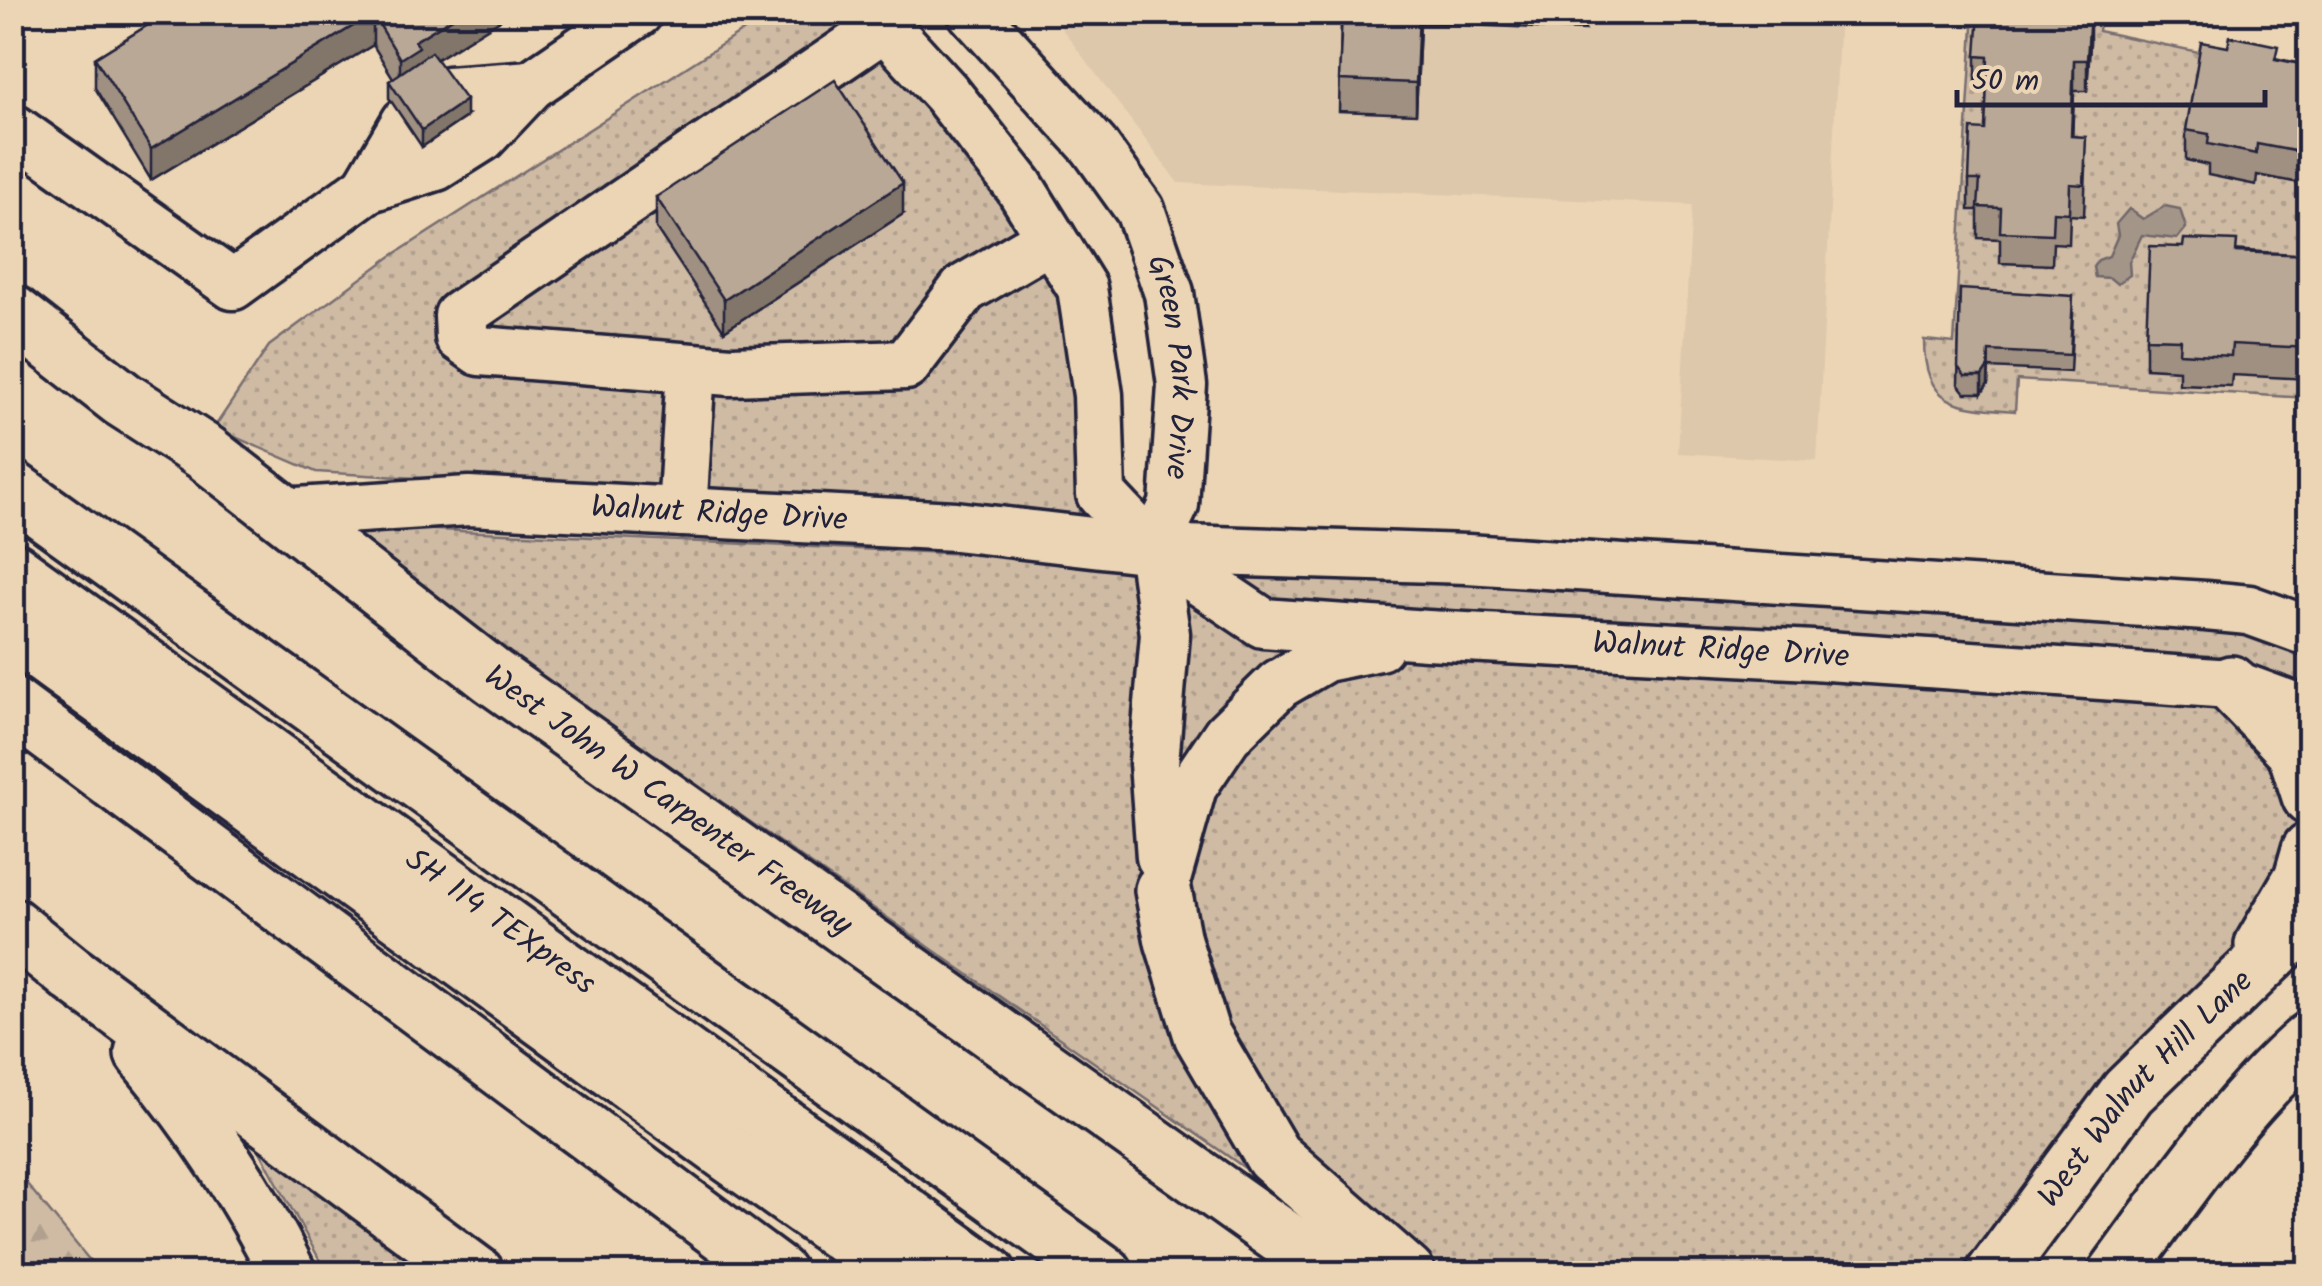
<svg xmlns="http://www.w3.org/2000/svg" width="2322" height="1286" font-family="Kalam,sans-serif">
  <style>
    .built { fill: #ddc8ac }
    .grass { fill: url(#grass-dots); stroke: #786e70; stroke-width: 2.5 }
    .forest { fill: url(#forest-firs); stroke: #786e70; stroke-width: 2.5 }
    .water { fill: #a49589; stroke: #70676a; stroke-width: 2.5 }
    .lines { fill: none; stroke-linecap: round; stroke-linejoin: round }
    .minor-casing { stroke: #22223b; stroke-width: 55 }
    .major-casing { stroke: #22223b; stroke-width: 62 }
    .highway-casing { stroke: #22223b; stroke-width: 62 }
    .minor { stroke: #ecd5b5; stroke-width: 48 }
    .major { stroke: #ecd5b5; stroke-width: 55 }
    .highway { stroke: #ecd5b5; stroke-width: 55 }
    .wall { fill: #a09082; stroke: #22223b; stroke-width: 2.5 }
    .shaded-wall { fill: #82766a; stroke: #22223b; stroke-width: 2.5 }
    .building { fill: #baa897; stroke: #22223b; stroke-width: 2.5 }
    .labels { text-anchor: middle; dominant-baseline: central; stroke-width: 10; stroke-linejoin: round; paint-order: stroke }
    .street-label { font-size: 32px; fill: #22223b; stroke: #ecd5b5 }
  </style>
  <defs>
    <pattern id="grass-dots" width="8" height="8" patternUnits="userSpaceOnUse" patternTransform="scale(2.5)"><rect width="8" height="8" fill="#cfbba4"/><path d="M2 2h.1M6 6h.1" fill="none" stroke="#b1a08e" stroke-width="1.8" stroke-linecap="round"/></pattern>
    <pattern id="forest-firs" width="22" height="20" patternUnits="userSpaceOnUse" patternTransform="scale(2.5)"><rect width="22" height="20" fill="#cfbba4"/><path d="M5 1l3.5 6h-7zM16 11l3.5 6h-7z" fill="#b1a08e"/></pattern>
  </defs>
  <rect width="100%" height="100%" fill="#ecd5b5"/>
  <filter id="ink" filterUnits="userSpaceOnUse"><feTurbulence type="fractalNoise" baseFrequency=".01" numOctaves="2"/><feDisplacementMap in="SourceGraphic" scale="20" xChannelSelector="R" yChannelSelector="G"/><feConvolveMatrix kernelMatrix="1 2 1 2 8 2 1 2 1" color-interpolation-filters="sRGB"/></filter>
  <g filter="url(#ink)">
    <path class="built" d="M1050 13H1840L1817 461 1678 453 1692 205 1178 183Z"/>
    <path class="grass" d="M771 13H843L1005 192 1063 298 1077 393 1079 518 316 472 214 428 269 346 390 257Z
      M1943 13H2100L2098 31 2309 75V398L2017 380 2015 411C1959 407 1924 407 1924 340L1954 343 1973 27 1937 21Z
      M326 525 2223 611 2309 649V895L1984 1273H1395Z
      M246 1126 446 1273H327Z"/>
    <path class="forest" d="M12 1167H13L100 1273H13Z"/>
    <path class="water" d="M2165 206 2180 209 2186 228 2177 239 2142 235 2129 262 2130 275 2117 284 2110 278 2095 277 2093 267 2098 260 2109 256 2118 235 2116 224 2129 209 2143 219Z"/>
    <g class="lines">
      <defs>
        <g id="minor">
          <path id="s1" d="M872 12 946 93 1019 186 1082 288 1098 395 1101 494 1153 549 1263 623 1427 635 1813 655 2231 684 2310 713"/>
          <path id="s2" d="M972 12 1094 146 1140 210 1169 293 1182 385 1174 505 1153 549"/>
          <path d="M885 26 459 316 460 337 480 351 731 371 906 365 964 289 1051 238"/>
          <path d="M448 91 531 85"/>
          <path d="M12 128 233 285 367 188 436 166 482 137 531 85 638 12"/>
          <path d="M367 188 406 122"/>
          <path d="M682 512 691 369"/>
          <path id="s3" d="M282 513 469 501 955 526 1153 549 1467 559 2206 606 2249 610 2310 632"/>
          <path d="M1153 549 1165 634 1154 763 1161 857"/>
          <path d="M1163 890 1192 787 1227 735 1279 684 1325 657 1379 646"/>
        </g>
        <g id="major">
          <path id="s4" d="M12 313 122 399 206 453 492 676 1334 1274"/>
          <path d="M2231 684 2295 750 2310 796"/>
          <path d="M1163 890 1173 941 1202 1035 1273 1156 1407 1274"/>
          <path d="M12 926 70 973 476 1274"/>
          <path d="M2263 945 2302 878 2310 850"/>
          <path d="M143 1053C199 1121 250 1194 288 1274"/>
          <path id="s5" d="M1994 1274 2128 1092 2310 916"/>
          <path d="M2116 1274C2174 1195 2235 1104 2310 1040"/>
        </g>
        <g id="highway">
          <path d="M12 489 1105 1274"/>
          <path id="s6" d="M12 570 988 1274"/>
          <path d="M12 632 730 1155 899 1274"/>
          <path d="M12 706 778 1274"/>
        </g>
      </defs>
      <use href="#minor" class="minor-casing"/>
      <use href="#major" class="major-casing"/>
      <use href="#highway" class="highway-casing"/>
      <use href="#minor" class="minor"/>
      <use href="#major" class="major"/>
      <use href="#highway" class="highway"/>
    </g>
    <path class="wall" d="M169 12H513L436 59 466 117 422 147 389 98V81L393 78 373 45 151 180 95 88V58Z
      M1192 12H1585V30L1420 23 1416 114 1339 111 1341 20Z
      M2090 42 2087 91H2074L2072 136 2086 168 2084 216 2070 215 2069 244 2053 243 2052 265 2000 263V239L1978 238V210H1969V180L1985 130 1987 87H1976V56Z
      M2228 47 2310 66V185L2257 175 2256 185 2208 175V165L2186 160V130Z
      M656 197 903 214 724 331 656 228Z
      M2183 247 2310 255V379L2232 375 2231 386 2179 384V370L2146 368V338Z
      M1960 289 2073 313 2070 372 1989 368 1988 384 1982 393H1965L1958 384Z"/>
    <path class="shaded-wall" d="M462 12H513L419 70 400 89V59L415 41Z
      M1419 12 1420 23 1416 114V83Z
      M2090 12V42L2087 91V60Z
      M373 14V45L151 180V149Z
      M2074 60V91L2071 167V136Z
      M466 100V117L422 147V130Z
      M903 183V214L724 331V300Z
      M1989 351 1988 384 1982 393V376Z"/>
    <path class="building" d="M169 12H462L415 41 419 47 400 59 373 14 151 149 95 58Z
      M1342 12H1419L1416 83 1339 80Z
      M1979 12H2090L2087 60H2074L2071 136 2086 137 2084 185 2070 184 2069 213 2053 212 2052 234 2000 232 2001 208 1978 207 1980 180H1969L1971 129 1985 130 1988 57 1976 56Z
      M2230 36 2278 46 2275 59 2310 66V154L2257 144 2256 154 2208 144 2209 134 2186 130 2201 42 2228 47Z
      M431 52 466 100 422 130 389 81Z
      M835 80 903 183 724 300 656 197Z
      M2184 239 2237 241 2236 252 2310 255V348L2232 344 2231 356 2179 353 2180 339 2146 338 2150 246 2183 247Z
      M1960 289 2073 296 2070 355 1989 351 1988 367 1982 376H1965L1958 367Z"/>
  </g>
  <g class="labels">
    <g class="street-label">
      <text stroke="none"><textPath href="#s2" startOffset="422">Green Park Drive</textPath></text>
      <text stroke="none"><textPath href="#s3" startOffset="438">Walnut Ridge Drive</textPath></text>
      <text stroke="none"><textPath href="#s1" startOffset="1222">Walnut Ridge Drive</textPath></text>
      <text stroke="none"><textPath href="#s4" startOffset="818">West John W Carpenter Freeway</textPath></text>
      <text stroke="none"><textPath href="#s6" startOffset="602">SH 114 TEXpress</textPath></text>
      <text stroke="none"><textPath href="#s5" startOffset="240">West Walnut Hill Lane</textPath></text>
    </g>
  </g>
  <rect width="2322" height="1286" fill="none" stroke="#ecd5b5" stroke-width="50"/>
  <rect x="25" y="25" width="2272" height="1236" fill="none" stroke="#22223b" stroke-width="4" filter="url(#ink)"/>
  <path d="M1957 90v15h308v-15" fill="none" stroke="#22223b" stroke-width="5"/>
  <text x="1972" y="90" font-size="30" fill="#22223b" stroke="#ecd5b5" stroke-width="8" paint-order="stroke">50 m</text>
</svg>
